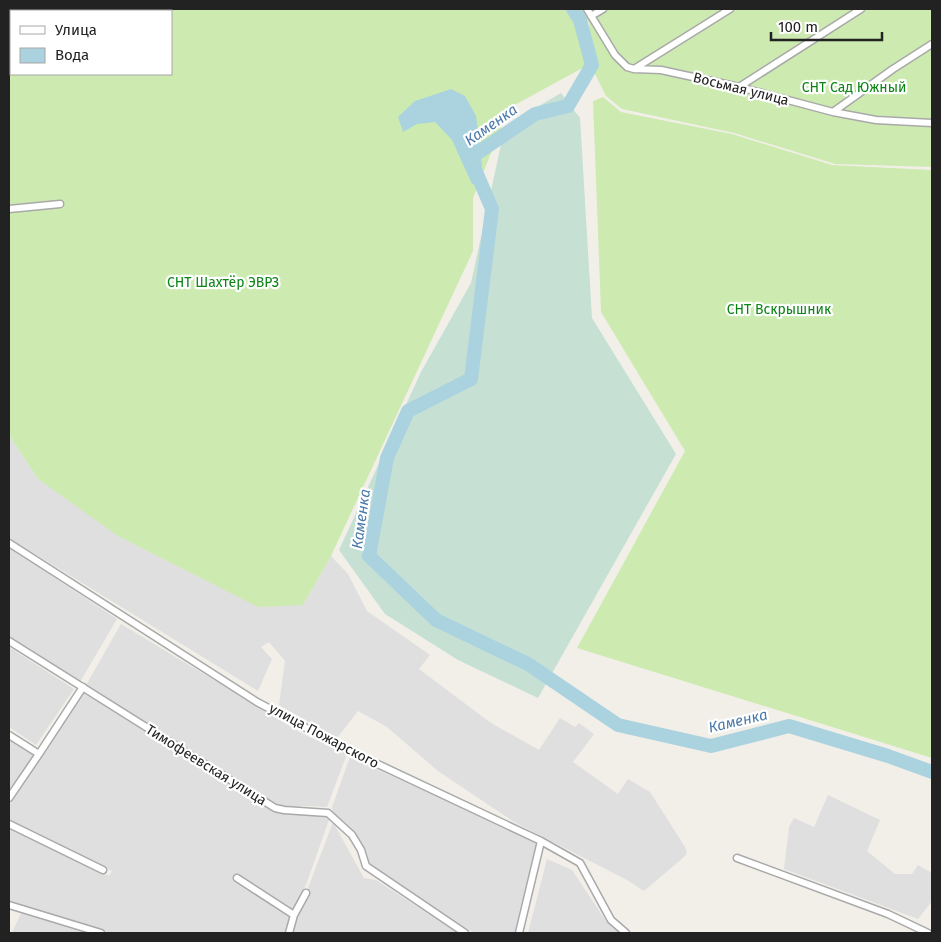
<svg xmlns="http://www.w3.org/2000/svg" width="941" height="942" font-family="'Fira Sans',sans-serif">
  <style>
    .residential { fill: #e0dfdf }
    .grass { fill: #cdebb0; fill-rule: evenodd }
    .wetland { fill: #c6e0d4 }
    .water { fill: #aad3df }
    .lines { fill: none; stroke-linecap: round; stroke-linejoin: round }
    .river { stroke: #aad3df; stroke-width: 14 }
    .minor-casing { stroke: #a9a9a9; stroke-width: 9 }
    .minor { stroke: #fff; stroke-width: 6 }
    .labels { text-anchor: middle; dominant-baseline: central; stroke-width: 4.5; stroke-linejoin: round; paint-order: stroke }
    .park-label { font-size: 14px; fill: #0c8416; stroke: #fff }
    .street-label { font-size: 14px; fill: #222; stroke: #fff }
    .water-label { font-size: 15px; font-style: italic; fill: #4a7aab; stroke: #fff }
  </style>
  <rect width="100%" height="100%" fill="#f2efe9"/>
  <path class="residential" d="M9 435 38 479 303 605 331 556 348 574 367 611 430 655 419 669 491 723 539 750 560 718 575 727 579 723 594 734 573 762 618 794 628 779 650 792 685 847 687 853 684 857 644 891 627 880 514 822 438 771 387 727 358 711 337 738 279 705 285 661 269 642 261 647 272 659 258 691 9 538Z
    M9 548 117 619 80 682 9 636Z
    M121 624 303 734 347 754 327 807 303 806 276 807 86 685Z
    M9 647 74 689 36 745 9 727Z
    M83 693 275 812 310 814 325 816 329 820 306 885 292 913 286 933H111L9 903V826L109 876 112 871 9 821V805Z
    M9 737 33 752V756L9 794Z
    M350 757 538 843 519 912 516 933H474L371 866 353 832 344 822 333 815 332 807Z
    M828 795 880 820 867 851 895 874H912L918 865 932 873V901L918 919 784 869 789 827 794 818 814 827Z
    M333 822 364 878 376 880 458 933H291Z
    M547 859 572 870 606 921 619 933H528Z
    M21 913 85 933H12Z"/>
  <path class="grass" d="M9 9H578L587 24 590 64 509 108 473 198V251L331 556 303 605 258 607 118 536 38 479 9 435ZM11 11H171V74H11Z
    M580 9H932V167L835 164 734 133 622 109 606 96 593 70 589 23Z
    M603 97 621 112 732 134 832 165 932 170V758L577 648 685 451 601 312 593 101Z"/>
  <path class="wetland" d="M561 93 580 118 592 318 676 454 538 698 458 660 385 614 339 550 421 372 471 283 505 126Z"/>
  <path class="water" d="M451 89 465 96 476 116 482 165 476 182 472 184 452 140 435 122 417 124 403 132 398 117 415 101Z"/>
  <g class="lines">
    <path class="river" d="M573 9 580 20 592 65 568 106 535 114 470 158 492 209 471 379 408 411 387 458 369 556 436 620 528 664 618 725 711 746 789 726 888 756 932 772"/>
    <defs>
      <path id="minor" d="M587 9 615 55 627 67 634 69 661 70 739 87 833 112 876 120 932 123
        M591 16 603 9
        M634 69 730 9
        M739 87 861 9
        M833 112 893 69 932 44
        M9 209 60 204
        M9 543 257 702 350 751 541 841 580 863 611 920 626 933
        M9 641 275 808 284 810 328 813 352 835 361 850 366 866 465 933
        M9 735 39 754
        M9 798 39 754 83 687
        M9 824 103 870
        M737 858 888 914 928 933
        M237 878 294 915 289 933
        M9 905 101 933
        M294 915 306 893
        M519 933 541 841"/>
    </defs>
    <use href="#minor" class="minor-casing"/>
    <use href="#minor" class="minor"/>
  </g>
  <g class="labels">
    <g class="park-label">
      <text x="854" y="87">СНТ Сад Южный</text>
      <text x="223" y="282">СНТ Шахтёр ЭВРЗ</text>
      <text x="779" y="309">СНТ Вскрышник</text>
    </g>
    <g class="street-label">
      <text transform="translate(741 89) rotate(14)">Восьмая улица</text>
      <text transform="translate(324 736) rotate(28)">улица Пожарского</text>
      <text transform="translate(206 765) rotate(32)">Тимофеевская улица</text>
    </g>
    <g class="water-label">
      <text transform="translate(491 125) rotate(-35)">Каменка</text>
      <text transform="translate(361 519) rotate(-82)">Каменка</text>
      <text transform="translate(738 721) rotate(-13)">Каменка</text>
    </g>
  </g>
  <rect width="941" height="942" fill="none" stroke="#222222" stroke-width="20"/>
  <rect x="10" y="10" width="162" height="65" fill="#ffffff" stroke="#a7a7a7"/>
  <rect x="20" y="26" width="25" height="8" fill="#ffffff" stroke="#a7a7a7"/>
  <text x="55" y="35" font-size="15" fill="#222222">Улица</text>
  <rect x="20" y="48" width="25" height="15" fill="#aad3df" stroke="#a7a7a7"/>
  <text x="55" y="60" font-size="15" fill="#222222">Вода</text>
  <path d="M771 32v8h111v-8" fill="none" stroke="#222222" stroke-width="2.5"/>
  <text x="778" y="32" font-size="15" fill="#222222" stroke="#ffffff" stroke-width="4" paint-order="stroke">100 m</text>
</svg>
